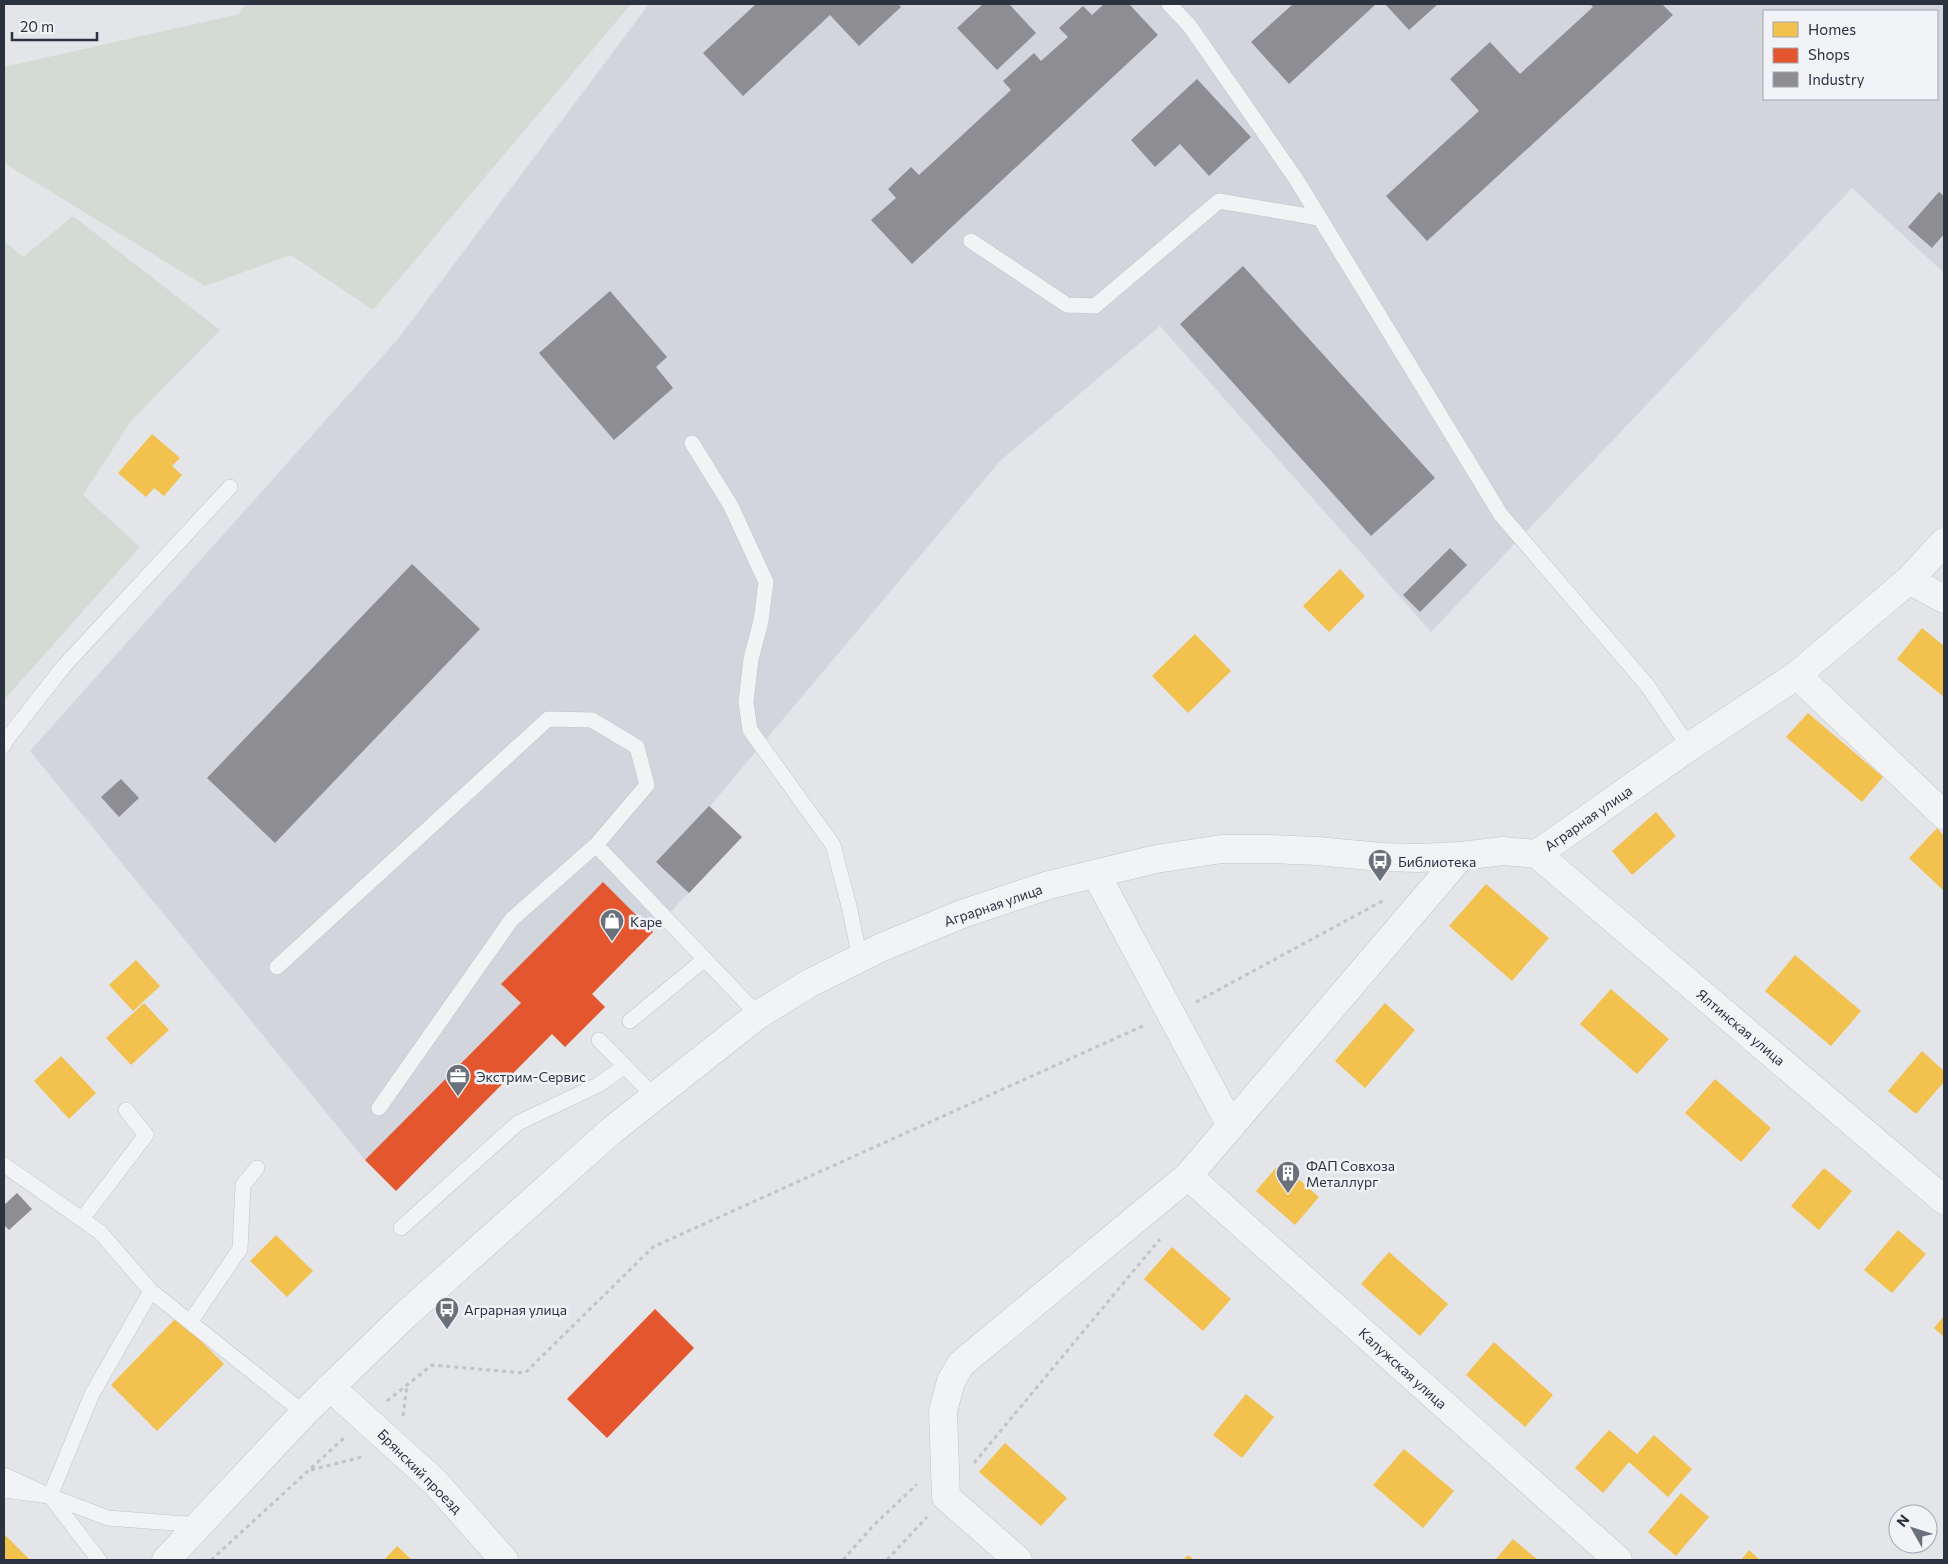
<svg xmlns="http://www.w3.org/2000/svg" width="1948" height="1564" font-family="Commissioner,sans-serif">
  <style>
    .built { fill: #d2d5db; fill-rule: evenodd }
    .green { fill: #d4dbd4 }
    .homes { fill: #f2c14e }
    .shops { fill: #e4572e }
    .industry { fill: #8d8d92 }
    .lines { fill: none; stroke-linecap: round; stroke-linejoin: round }
    .service-casing { stroke: #c1c3c6; stroke-width: 16 }
    .minor-casing { stroke: #c1c3c6; stroke-width: 29 }
    .tertiary-casing { stroke: #c1c3c6; stroke-width: 29 }
    .path { stroke: #c2c3c8; stroke-width: 3; stroke-dasharray: 4 4; stroke-linecap: butt }
    .service { stroke: #f2f3f5; stroke-width: 15 }
    .minor { stroke: #f2f3f5; stroke-width: 28 }
    .tertiary { stroke: #f2f3f5; stroke-width: 28 }
    .labels { text-anchor: middle; dominant-baseline: central; stroke-width: 5; stroke-linejoin: round; paint-order: stroke }
    .street-label { font-size: 14px; fill: #2b3240; stroke: #f1f3f7 }
    .poi-label { font-size: 14px; fill: #2b3240; stroke: #f1f3f7; text-anchor: start }
  </style>
  <rect width="100%" height="100%" fill="#e3e5e8"/>
  <path class="built" d="M649 4H1944V273L1852 188 1431 632 1160 326 1000 461 710 806 742 837 592 994 605 1007 565 1047 552 1034 396 1191 365 1160 30 751 398 339ZM1764 11H1937V99H1764Z"/>
  <path class="green" d="M245 4H631L373 310 291 255 205 286 4 163V67L239 14Z
    M73 216 220 330 131 421 83 495 140 547 4 700V241L23 257Z"/>
  <path class="homes" d="M152 434 180 458 172 466 182 475 164 496 154 488 146 497 118 473Z
    M1340 569 1365 596 1329 632 1303 606Z
    M1922 628 1944 646V697L1897 659Z
    M1195 634 1231 671 1188 713 1152 676Z
    M1808 713 1883 777 1862 802 1786 737Z
    M1656 812 1676 836 1632 875 1612 851Z
    M1937 828 1944 836V891L1909 858Z
    M1486 884 1549 938 1512 981 1449 926Z
    M1795 955 1861 1011 1831 1046 1765 991Z
    M136 960 160 986 133 1011 109 985Z
    M1611 989 1669 1039 1637 1074 1580 1024Z
    M144 1003 169 1030 131 1065 106 1038Z
    M1385 1003 1415 1030 1365 1088 1335 1061Z
    M1922 1051 1944 1071V1082L1916 1114 1888 1091Z
    M61 1056 96 1093 69 1119 34 1081Z
    M1715 1079 1771 1128 1741 1162 1685 1113Z
    M1280 1163 1319 1197 1295 1225 1256 1191Z
    M1824 1168 1852 1191 1819 1230 1791 1206Z
    M1898 1230 1926 1254 1892 1293 1864 1270Z
    M276 1235 313 1271 287 1297 250 1261Z
    M1172 1247 1231 1299 1203 1331 1144 1279Z
    M1389 1252 1448 1304 1420 1336 1361 1284Z
    M1944 1316V1337L1934 1328Z
    M177 1317 224 1364 157 1431 111 1385Z
    M1494 1342 1553 1395 1525 1427 1466 1375Z
    M1246 1394 1274 1417 1242 1458 1213 1435Z
    M1609 1430 1637 1454 1654 1435 1692 1469 1668 1497 1629 1462 1603 1493 1575 1468Z
    M1005 1443 1067 1498 1041 1526 979 1472Z
    M1404 1449 1454 1491 1423 1528 1373 1485Z
    M1681 1493 1709 1517 1676 1556 1648 1532Z
    M4 1534 30 1560H4Z
    M1513 1539 1538 1560H1495Z
    M397 1546 412 1560H384Z
    M1749 1550 1760 1560H1741Z
    M1188 1555 1194 1560H1183Z"/>
  <path class="shops" d="M603 882 653 932 592 994 605 1007 565 1047 552 1034 396 1191 365 1160 521 1003 501 984Z
    M655 1309 694 1348 607 1438 567 1399Z"/>
  <path class="industry" d="M756 4H898L901 7 859 46 830 15 743 96 703 53Z
    M983 4H1009L1036 33 997 70 957 28Z
    M1104 4H1129L1158 35 912 264 871 220 896 198 888 189 911 167 919 175 1011 90 1003 81 1034 53 1041 61 1068 37 1059 28 1083 6 1092 15Z
    M1293 4H1376L1289 84 1251 42Z
    M1385 4H1438L1409 30Z
    M1590 4H1662L1673 15 1427 241 1386 196 1479 111 1450 79 1490 42 1520 74 1593 7Z
    M1197 79 1251 137 1209 176 1180 144 1155 167 1131 140Z
    M1939 192 1944 196V234L1932 248 1908 227Z
    M1243 266 1435 478 1371 536 1180 324Z
    M610 291 667 357 656 367 673 388 614 440 539 353Z
    M1450 548 1467 565 1420 612 1403 595Z
    M412 564 480 629 275 843 207 778Z
    M121 779 139 798 119 817 101 797Z
    M709 806 742 837 689 893 656 862Z
    M17 1193 32 1209 9 1230 4 1225V1205Z"/>
  <g class="lines">
    <defs>
      <path id="service" d="M1169 4 1189 25 1296 179 1501 515 1647 685 1689 747
        M971 241 1067 305 1095 306 1219 201 1319 218
        M692 443 731 506 766 582 761 621 751 659 746 702 750 730 833 845 849 906 860 958
        M4 745 6 740 64 666 230 487
        M596 845 758 1015
        M277 967 548 719 592 720 637 747 647 785 596 845 512 919 379 1108
        M630 1021 705 959
        M599 1040 654 1096
        M4 1165 100 1232 151 1291 304 1413
        M82 1219 146 1135 126 1110
        M401 1228 518 1123 598 1085 625 1066
        M190 1322 240 1249 243 1185 257 1168
        M4 1475 50 1496 99 1560
        M4 1490 50 1496 108 1518 200 1525
        M50 1496 92 1394 151 1291"/>
      <path id="minor" d="M1909 580 1944 599
        M1797 675 1944 815
        M1537 854 1689 747 1797 675 1909 580 1944 542
        M1096 874 1231 1126
        M1188 1176 1618 1560
        M330 1387 435 1482 504 1560
        M1018 1560 946 1497 943 1411 951 1381 961 1364 1188 1176 1461 856"/>
      <path id="tertiary" d="M166 1560 304 1413 404 1316 611 1131 758 1015 808 984 880 948 962 914 1049 885 1156 859 1222 849H1268L1317 851 1381 857 1418 858 1461 856 1503 851 1537 854 1944 1200"/>
    </defs>
    <use href="#service" class="service-casing"/>
    <use href="#minor" class="minor-casing"/>
    <use href="#tertiary" class="tertiary-casing"/>
    <path class="path" d="M1196 1002 1386 899
      M387 1401 432 1365 525 1373 653 1247 1145 1025
      M403 1416 407 1385
      M974 1463 1160 1239
      M311 1470 365 1456
      M211 1560 344 1438
      M843 1560 872 1527 917 1484
      M887 1560 927 1517"/>
    <use href="#service" class="service"/>
    <use href="#minor" class="minor"/>
    <use href="#tertiary" class="tertiary"/>
  </g>
  <defs>
    <symbol id="bus-pin" viewBox="-11 -11 22 30"><path d="M0 17L-7.5 6A9.5 9.5 0 1 1 7.5 6Z" fill="#6b717b" stroke="#f1f3f7"/><path d="M-5-6H5V4H4V6H2V4H-2V6H-4V4H-5ZM-3.5-4V0h7V-4ZM-3.5 1.2v1.5H-2V1.2ZM2 1.2v1.5H3.5V1.2Z" fill="#fff"/></symbol>
    <symbol id="shop-pin" viewBox="-11 -11 22 30"><path d="M0 17L-7.5 6A9.5 9.5 0 1 1 7.5 6Z" fill="#6b717b" stroke="#f1f3f7"/><path d="M-5-2.5h2.3a2.7 3.5 0 0 1 5.4 0H5L5.5 6h-11ZM-1.5-2.5h3a1.5 2.3 0 0 0-3 0Z" fill="#fff"/></symbol>
    <symbol id="office-pin" viewBox="-11 -11 22 30"><path d="M0 17L-7.5 6A9.5 9.5 0 1 1 7.5 6Z" fill="#6b717b" stroke="#f1f3f7"/><path d="M-6-3h4V-5.5h4V-3h4V5H-6ZM-1-4.5V-3h2v-1.5ZM-6 0V1H6V0Z" fill="#fff"/></symbol>
    <symbol id="building-pin" viewBox="-11 -11 22 30"><path d="M0 17L-7.5 6A9.5 9.5 0 1 1 7.5 6Z" fill="#6b717b" stroke="#f1f3f7"/><path d="M-4-6H4V6H1V3H-1V6H-4ZM-2.5-4.3h1.7v1.8h-1.7ZM.8-4.3h1.7v1.8H.8ZM-2.5-1h1.7V.8h-1.7ZM.8-1h1.7V.8H.8Z" fill="#fff"/></symbol>
  </defs>
  <g fill-rule="evenodd">
    <use href="#bus-pin" x="1366" y="847" width="28" height="38"/>
    <use href="#shop-pin" x="598" y="907" width="28" height="38"/>
    <use href="#office-pin" x="444" y="1062" width="28" height="38"/>
    <use href="#building-pin" x="1274" y="1159" width="28" height="38"/>
    <use href="#bus-pin" x="433" y="1295" width="28" height="38"/>
  </g>
  <g class="labels">
    <g class="street-label">
      <text transform="translate(1588 818) rotate(-35)">Аграрная улица</text>
      <text transform="translate(993 905) rotate(-19)">Аграрная улица</text>
      <text transform="translate(1741 1027) rotate(40)">Ялтинская улица</text>
      <text transform="translate(1403 1368) rotate(42)">Калужская улица</text>
      <text transform="translate(420 1471) rotate(45)">Брянский проезд</text>
    </g>
    <g class="poi-label">
      <text x="1398" y="861">Библиотека</text>
      <text x="630" y="921">Каре</text>
      <text x="476" y="1076">Экстрим-Сервис</text>
      <text x="1306" y="1165">ФАП Совхоза<tspan x="1306" dy="16">Металлург</tspan></text>
      <text x="464" y="1309">Аграрная улица</text>
    </g>
  </g>
  <rect width="1948" height="1564" fill="none" stroke="#2b3240" stroke-width="10"/>
  <rect x="1763" y="10" width="175" height="90" fill="#f1f3f7" stroke="#a2a6ae"/>
  <rect x="1773" y="22" width="25" height="15" fill="#f2c14e" stroke="#a2a6ae"/>
  <text x="1808" y="35" font-size="15" fill="#2b3240">Homes</text>
  <rect x="1773" y="48" width="25" height="15" fill="#e4572e" stroke="#a2a6ae"/>
  <text x="1808" y="60" font-size="15" fill="#2b3240">Shops</text>
  <rect x="1773" y="72" width="25" height="15" fill="#8d8d92" stroke="#a2a6ae"/>
  <text x="1808" y="85" font-size="15" fill="#2b3240">Industry</text>
  <g transform="translate(1913 1529) rotate(309)"><circle r="24" fill="#f1f3f7" stroke="#a2a6ae"/>
  <path d="M0-4L9 19L0 12L-9 19Z" fill="#6b717b"/>
  <text y="-8" font-size="14" font-weight="bold" text-anchor="middle" fill="#2b3240">N</text>
  </g>
  <path d="M12 32v8h85v-8" fill="none" stroke="#2b3240" stroke-width="2.5"/>
  <text x="20" y="32" font-size="15" fill="#2b3240" stroke="#f1f3f7" stroke-width="4" paint-order="stroke">20 m</text>
</svg>
